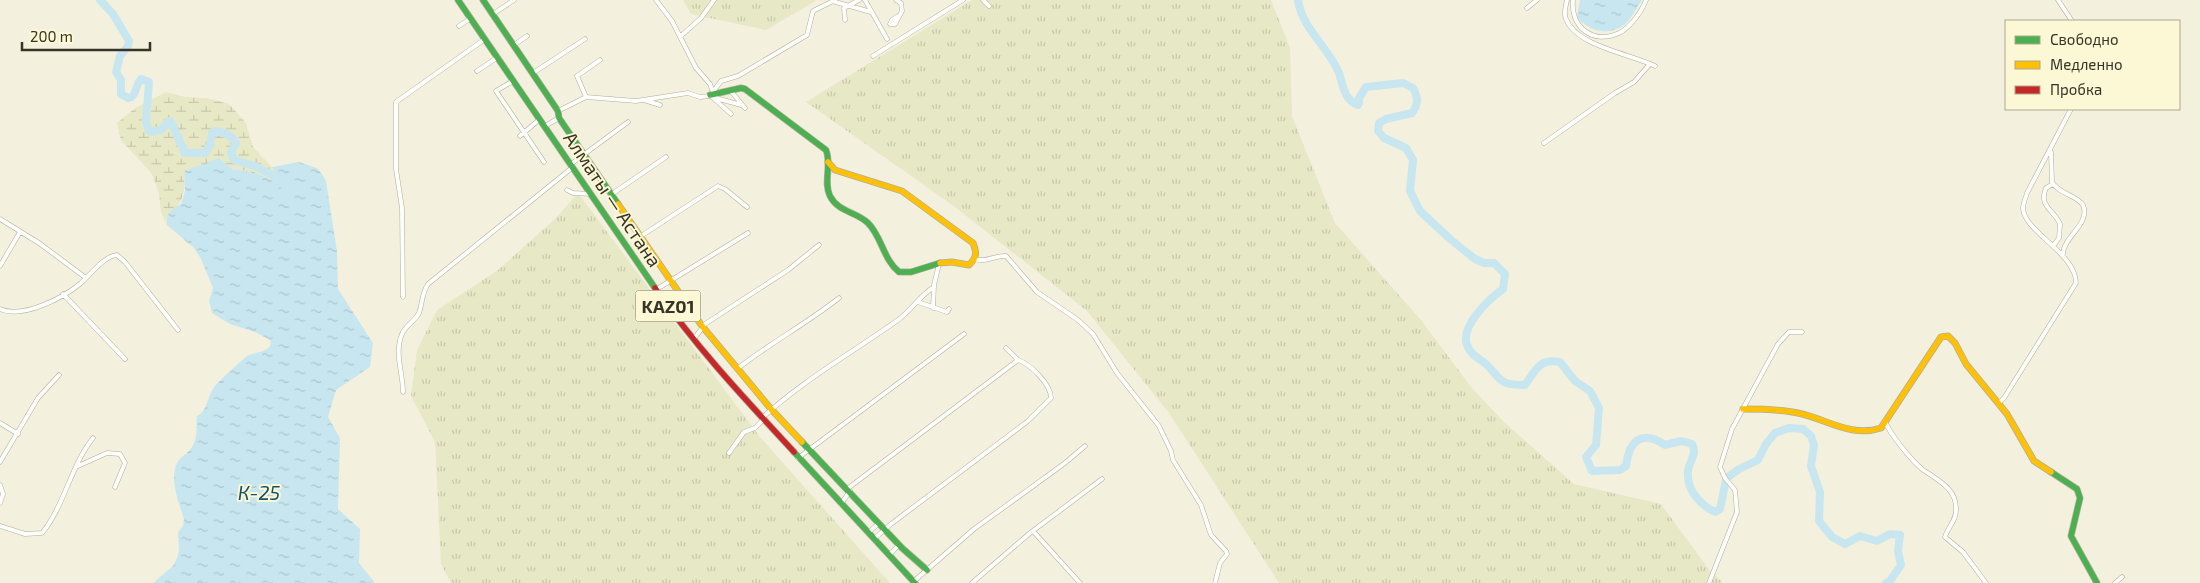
<svg xmlns="http://www.w3.org/2000/svg" width="2200" height="583" font-family="'Exo 2',sans-serif">
  <style>
    .grass { fill: url(#grass-tufts) }
    .wetland { fill: url(#wetland-marsh) }
    .water { fill: url(#water-ripples) }
    .lines { fill: none; stroke-linecap: round; stroke-linejoin: round }
    .river { stroke: #c8e6ef; stroke-width: 8 }
    .street-casing { stroke: #b0aea0; stroke-width: 5 }
    .fast-casing { stroke: #b0aea0; stroke-width: 7 }
    .slow-casing { stroke: #b0aea0; stroke-width: 7 }
    .jam-casing { stroke: #b0aea0; stroke-width: 7 }
    .street { stroke: #fdfdfa; stroke-width: 4 }
    .fast { stroke: #4caf50; stroke-width: 5.5 }
    .slow { stroke: #ffc107; stroke-width: 5.5 }
    .jam { stroke: #c62828; stroke-width: 5.5 }
    .labels { text-anchor: middle; dominant-baseline: central; stroke-width: 4; stroke-linejoin: round; paint-order: stroke }
    .shield { fill: #fcf7d5; stroke: #716e5b; stroke-width: 1 }
    .shield-label { font-size: 18px; font-weight: bold; fill: #363427 }
    .street-label { font-size: 19px; fill: #363427; stroke: #fcf7d5 }
    .water-label { font-size: 20px; font-style: italic; fill: #14536b; stroke: #fcf7d5 }
  </style>
  <defs>
    <pattern id="grass-tufts" width="24" height="20" patternUnits="userSpaceOnUse" patternTransform="scale(1.25)"><rect width="24" height="20" fill="#e7e8c6"/><path d="M3 7l-1-3M5 7V3M7 7l1-3M15 17l-1-3M17 17v-4M19 17l1-3" fill="none" stroke="#c7c8aa"/></pattern>
    <pattern id="wetland-marsh" width="20" height="14" patternUnits="userSpaceOnUse" patternTransform="scale(1.25)"><rect width="20" height="14" fill="#e7e8c6"/><path d="M1 5h8M5 5V1M11 12h8M15 12V8" fill="none" stroke="#c7c8aa"/></pattern>
    <pattern id="water-ripples" width="26" height="14" patternUnits="userSpaceOnUse" patternTransform="scale(1.25)"><rect width="26" height="14" fill="#c8e6ef"/><path d="M2 4q2-2 4 0t4 0M15 11q2-2 4 0t4 0" fill="none" stroke="#acc6cd"/></pattern>
  </defs>
  <rect width="100%" height="100%" fill="#f3f1de"/>
  <path class="grass" d="M683 0H817L766 30 691 14Z
    M972 0H1271L1290 48 1292 116 1335 223 1421 320 1471 387 1504 422 1574 484 1661 504 1710 571 1724 583H1279L1169 413 1087 311 955 207 806 102Z
    M578 193 760 437 890 583H451L441 564 435 442 411 396 417 350 437 310 498 270 556 218Z"/>
  <path class="wetland" d="M166 92 185 97 207 98 229 104 246 123 253 147 272 167 285 187 254 172 232 169 203 165 184 171C185 196 184 201 166 218L167 225 161 212 159 194 152 174 121 140 117 123 135 108Z"/>
  <path class="water" d="M1580 0H1642C1637 7 1630 21 1623 26 1606 36 1590 31 1577 18Z
    M219 158 232 169 254 172 284 186 272 167 299 162 317 168 322 174 326 181 337 251 338 289 373 343 370 367 336 390 328 417 340 438 338 509 360 529 359 563 375 583H153L173 566 177 558 179 550 178 532 183 526 184 519C179 503 170 482 176 465 180 456 188 454 192 447 198 438 196 426 197 416 208 411 207 395 215 386 218 382 243 359 247 356 255 352 267 353 271 344L270 340 255 332 230 324 212 313 209 301 213 288 201 259 194 248 167 225C165 214 171 209 181 204L185 191 184 171Z"/>
  <g class="lines">
    <path class="river" d="M100 0 113 14 129 41 128 46 120 56 116 72 121 80V94L128 98C137 97 135 85 141 79L149 82 146 121 149 131 153 132 162 129 169 121 171 122 185 153H205L210 145 212 133 215 131C223 132 232 135 236 143L231 153 234 160 255 166 279 179 290 193
      M1298 0C1302 29 1328 46 1339 73 1343 85 1344 100 1358 105L1359 103V98L1366 87 1403 83 1413 88C1418 98 1419 103 1412 113L1386 119 1379 123 1378 131 1384 138 1406 148 1413 160 1410 191 1420 211 1450 239 1475 259 1484 263H1494L1505 274 1503 289C1489 299 1460 326 1467 345 1471 356 1479 358 1486 364 1503 381 1499 385 1525 385 1536 370 1539 358 1560 362L1575 381 1590 391 1599 408 1596 445 1586 457 1592 471 1620 470 1626 466C1629 441 1642 429 1665 445L1681 441 1692 444C1698 454 1689 461 1688 471 1686 489 1700 505 1715 512L1720 509 1726 480
      M1728 477 1739 469 1758 460 1766 444 1775 433 1789 428 1803 429 1811 436 1814 445 1811 466 1820 492 1819 521 1832 537 1845 544 1860 536 1877 541 1890 534 1900 535 1898 551 1901 565 1890 581 1886 583"/>
    <defs>
      <path id="street" d="M656 0 672 21 696 68 710 84 713 92
        M865 0 887 39
        M896 0 901 3 902 11 895 24H890L892 20 898 16
        M983 0 989 6
        M1567 0C1566 6 1563 13 1566 19 1576 46 1631 54 1655 66
        M1573 0C1570 27 1593 45 1619 33 1630 28 1642 11 1646 0
        M2058 0 2072 21
        M832 1 871 12
        M1527 8 1537 0
        M493 14 514 0
        M845 20 844 8 859 0
        M459 26 471 18
        M681 36 701 18 714 0
        M514 45 527 36
        M873 56 963 0
        M477 71 498 57
        M533 73 585 39
        M513 81 496 91 544 162
        M730 90 745 108
        M713 92 721 81 738 76 807 35 813 11 835 0
        M710 95 731 114
        M586 97 577 76 600 60
        M716 98 741 105
        M644 100 660 105
        M558 111 586 97 636 101 688 93 700 97 709 96
        M545 126 559 118
        M520 136 540 119
        M1544 143 1615 93 1634 82 1650 64
        M2051 152 2052 182C2059 194 2078 196 2083 205 2091 224 2063 237 2063 254
        M571 164 628 122
        M567 190 573 193 591 194
        M612 194 666 157
        M0 219 39 243 86 278
        M641 236 718 186 725 189 747 207
        M2053 246 2059 238 2060 224C2054 210 2038 206 2046 188L2053 184
        M975 259C987 263 995 255 1006 256L1037 292 1078 320 1093 334 1117 373 1159 426 1171 451 1173 460 1201 505 1211 535 1226 551 1227 554 1220 563 1215 583
        M0 266 20 232
        M657 289 748 233
        M63 294 125 359
        M403 297 402 208 396 169V102L485 39
        M918 302 947 312 949 309
        M933 308 934 285 939 264
        M0 309C23 319 63 298 81 283 91 274 104 256 117 255L125 262 178 330
        M694 339 705 324 788 270 819 245
        M1006 348 1018 360
        M737 369C770 343 806 324 839 298
        M403 392C403 373 394 353 402 334 405 326 415 321 419 313 423 302 421 295 428 284L573 167
        M1999 403 2004 398 2076 283C2076 253 2023 231 2023 208 2023 203 2026 197 2027 193L2071 109
        M762 418C802 381 853 352 898 320 912 310 920 295 934 287
        M1885 421C1889 433 1912 461 1922 469 1937 480 1956 488 1956 508 1957 520 1948 527 1945 537L1963 552 1986 583
        M0 423 18 434
        M729 453 744 432 755 428 763 420
        M798 458 964 334
        M0 462 38 398 59 375
        M78 466 107 453 120 454 125 463 115 487
        M0 485 3 494 0 503
        M847 489 1018 360C1030 364 1051 384 1051 398L1028 421 891 524 874 539
        M841 504 850 491
        M0 526 25 534 42 533C64 507 71 465 93 438
        M1033 531 1080 583
        M868 533 879 523
        M889 555 899 545
        M913 582 974 529 1065 463 1085 446
        M972 583 1030 533 1102 479
        M1709 583 1737 512 1735 490 1725 478 1720 467 1732 429 1778 344 1789 332H1802
        M2115 583 2122 577"/>
      <path id="fast" d="M458 0 655 288
        M483 0 558 111 559 118 618 204
        M710 95 741 88 745 89 826 150C832 165 823 182 830 196 838 212 857 212 868 223 882 237 883 259 899 272H911L940 263
        M802 442 902 548 927 570
        M794 452 915 583
        M2051 472 2077 489 2080 498 2071 536 2097 583"/>
      <path id="slow" d="M828 162 835 170 902 191 973 243C977 253 977 257 969 265L952 262 940 263
        M618 204 702 326 771 409 802 442
        M1743 409C1761 409 1780 409 1798 413 1827 419 1851 438 1881 428L1941 337 1948 336 1955 343 1966 364 2007 414 2034 461 2051 472"/>
      <path id="jam" d="M655 288C696 347 745 399 794 452"/>
    </defs>
    <use href="#street" class="street-casing"/>
    <use href="#fast" class="fast-casing"/>
    <use href="#slow" class="slow-casing"/>
    <use href="#jam" class="jam-casing"/>
    <use href="#street" class="street"/>
    <use href="#fast" class="fast"/>
    <use href="#slow" class="slow"/>
    <use href="#jam" class="jam"/>
  </g>
  <g class="labels">
    <rect class="shield" x="635.5" y="290.5" width="65" height="31" rx="4"/>
    <g class="shield-label">
      <text x="668" y="306">KАZ01</text>
    </g>
    <g class="street-label">
      <text transform="translate(613 199) rotate(56)">Алматы — Астана</text>
    </g>
    <g class="water-label">
      <text x="259" y="492">К-25</text>
    </g>
  </g>
  <rect x="2005" y="20" width="175" height="90" fill="#fcf7d5" stroke="#ada98f"/>
  <rect x="2015" y="36" width="25" height="8" fill="#4caf50" stroke="#ada98f"/>
  <text x="2050" y="45" font-size="15" fill="#363427">Свободно</text>
  <rect x="2015" y="61" width="25" height="8" fill="#ffc107" stroke="#ada98f"/>
  <text x="2050" y="70" font-size="15" fill="#363427">Медленно</text>
  <rect x="2015" y="86" width="25" height="8" fill="#c62828" stroke="#ada98f"/>
  <text x="2050" y="95" font-size="15" fill="#363427">Пробка</text>
  <path d="M22 42v8h128v-8" fill="none" stroke="#363427" stroke-width="2.5"/>
  <text x="30" y="42" font-size="15" fill="#363427" stroke="#fcf7d5" stroke-width="4" paint-order="stroke">200 m</text>
</svg>
